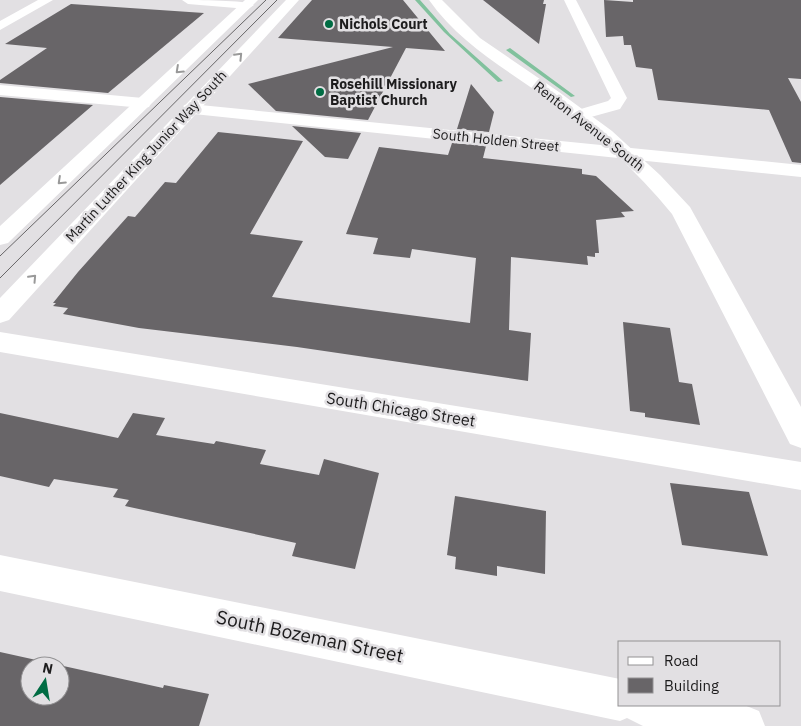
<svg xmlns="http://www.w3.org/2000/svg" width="801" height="726" font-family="'IBM Plex Sans',sans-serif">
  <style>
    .green { fill: #81c19d }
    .building { fill: #686568; fill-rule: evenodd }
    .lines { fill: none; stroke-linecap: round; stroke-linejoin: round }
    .street { fill: #fff; fill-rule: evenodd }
    .secondary { fill: #fff; fill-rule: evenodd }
    .tram { stroke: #676567; stroke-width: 1 }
    .oneway { stroke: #999 }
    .poi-dot { fill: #006c43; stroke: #e2e0e3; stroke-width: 2 }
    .labels { text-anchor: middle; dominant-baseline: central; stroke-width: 5; stroke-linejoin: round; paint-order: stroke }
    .far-poi-label { font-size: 14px; font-weight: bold; fill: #1d1c1d; stroke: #e2e0e3; text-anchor: start }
    .far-street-label { font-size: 14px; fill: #1d1c1d; stroke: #e2e0e3 }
    .street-label { font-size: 16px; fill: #1d1c1d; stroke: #e2e0e3 }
    .near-street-label { font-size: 19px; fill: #1d1c1d; stroke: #e2e0e3 }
  </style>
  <rect width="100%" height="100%" fill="#e2e0e3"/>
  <path class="green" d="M415 0H420L450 34 503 81 498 82 444 32Z
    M510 48 575 96 571 97 506 50Z"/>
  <path class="building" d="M312 0H403L445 51 406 48 368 120 276 111 248 84 393 47 278 38Z
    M483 0H544L543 4H546L539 44Z
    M604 0 633 2V0H801V79L788 78 801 102V163L792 162 769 110 658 100 652 69 636 67 631 45H624L623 36 606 37Z
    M71 4 204 13 108 93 0 83V80L47 48 5 44Z
    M471 84 494 112 489 132 457 129Z
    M0 97 93 105 0 185Z
    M292 126 361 133 348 159 325 157Z
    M218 132 303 141 250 234 303 241 272 297 470 323 476 258 412 249 410 258 373 254 378 238 346 234 379 147 448 155 452 143 486 146 483 158 582 169V174L596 176 634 211 621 212 625 217 596 220 599 253H595V257L587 256 588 265 511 257 509 330 531 333 528 381 297 347 139 328 63 314 68 308 53 306 56 303H53L78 272 128 216 135 217 165 182 176 183Z
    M623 322 670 328 679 382 692 384 700 425 645 417V413L630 411Z
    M0 413 118 438 133 413 165 418 156 435 214 444 216 441 266 450 260 464 319 475 324 459 379 473 355 569 292 556 296 543 125 506 129 500 113 497 118 489 54 479 49 487 0 476Z
    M670 483 749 492 768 556 682 545Z
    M455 496 546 511 545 574 497 566V576L455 569 456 557 447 555Z
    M0 652 163 688 164 685 209 694 199 726H0ZM30 666H60V696H30Z"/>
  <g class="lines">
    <path class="street" d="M38 0H53L0 30V21Z
      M182 0C196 0 246 0 254 5L248 9 188 4Z
      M564 0H576L627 98 620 109 580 120 574 119 571 115 574 111 608 101 611 98Z
      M0 85 143 98 149 99 151 103 149 107 143 108 0 95Z
      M190 104 801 165V177L184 113 182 109 184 105Z
      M0 332 801 462V490L0 352Z
      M0 555 620 679V705H744L759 711 765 726H643L627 718 620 721 0 591Z"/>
    <path class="secondary" d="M245 0H258L8 243 0 245V226Z
      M286 0H299L9 320 0 323V298Z
      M429 0H442L480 38 559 92 612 131 660 175 690 207 801 407V448L790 444 672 214C636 170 595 133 549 100 506 69 460 44 429 0Z"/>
    <path class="tram" d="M0 256 266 0
      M0 278 277 0"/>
  </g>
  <defs><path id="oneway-chevron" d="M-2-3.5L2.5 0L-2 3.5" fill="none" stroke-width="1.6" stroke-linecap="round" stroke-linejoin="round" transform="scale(1.25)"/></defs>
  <g class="oneway">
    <use href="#oneway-chevron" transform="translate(239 56) rotate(-46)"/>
    <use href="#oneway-chevron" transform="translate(179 70) rotate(137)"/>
    <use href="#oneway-chevron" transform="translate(61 181) rotate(137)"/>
    <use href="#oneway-chevron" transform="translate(33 278) rotate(-47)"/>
  </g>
  <g class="poi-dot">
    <circle cx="329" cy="24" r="5"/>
    <circle cx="320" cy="92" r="5"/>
  </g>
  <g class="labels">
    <g class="far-poi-label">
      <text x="339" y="24">Nichols Court</text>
      <text x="330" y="84">Rosehill Missionary<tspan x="330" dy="16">Baptist Church</tspan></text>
    </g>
    <g class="far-street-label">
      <text transform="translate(589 126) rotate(38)">Renton Avenue South</text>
      <text transform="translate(496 140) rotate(6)">South Holden Street</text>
      <text transform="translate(146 156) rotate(-47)">Martin Luther King Junior Way South</text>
    </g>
    <g class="street-label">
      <text transform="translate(401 409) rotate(9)">South Chicago Street</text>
    </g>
    <g class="near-street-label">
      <text transform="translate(310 636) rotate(12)">South Bozeman Street</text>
    </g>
  </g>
  <rect x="618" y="641" width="162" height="65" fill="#e2e0e3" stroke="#939294"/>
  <rect x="628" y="657" width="25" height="8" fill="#ffffff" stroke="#939294"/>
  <text x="664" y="666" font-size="15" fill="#1d1c1d">Road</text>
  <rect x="628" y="678" width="25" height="15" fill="#686568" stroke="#939294"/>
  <text x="664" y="691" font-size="15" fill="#1d1c1d">Building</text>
  <g transform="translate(45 681) rotate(12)"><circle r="24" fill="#e2e0e3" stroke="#939294"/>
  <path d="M0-4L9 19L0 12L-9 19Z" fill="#006c43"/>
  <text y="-8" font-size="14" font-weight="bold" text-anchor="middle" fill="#1d1c1d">N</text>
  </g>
</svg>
